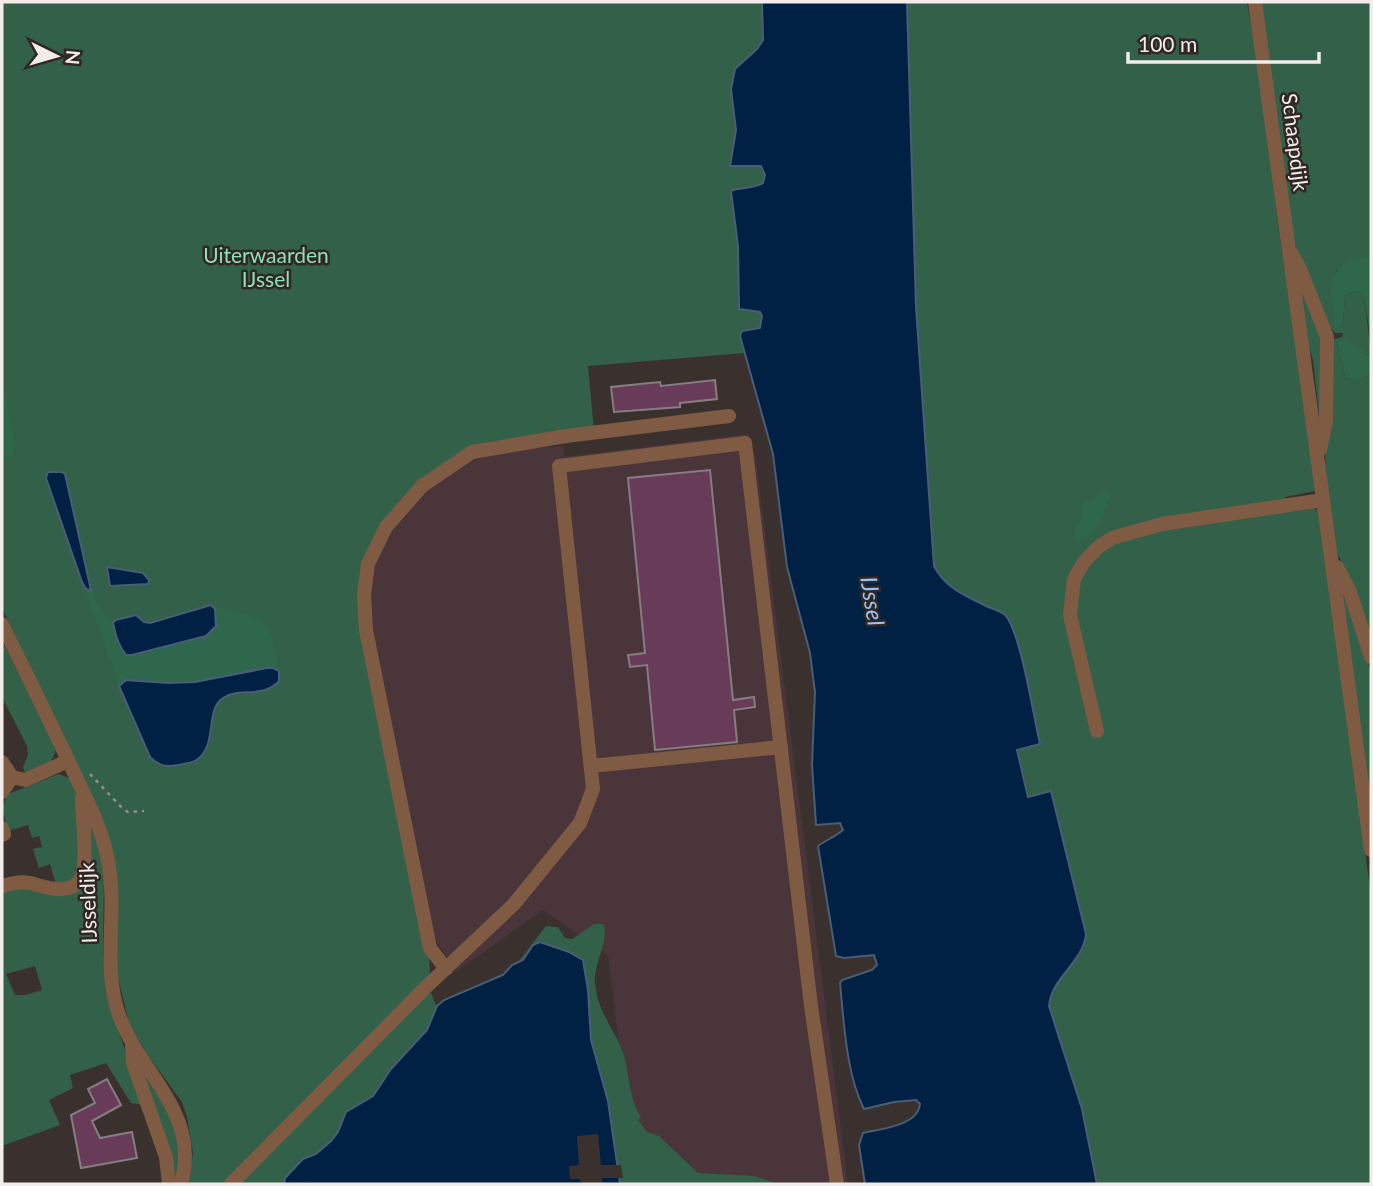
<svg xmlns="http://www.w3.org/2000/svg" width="1373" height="1186" font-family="Lato,sans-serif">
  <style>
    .industrial { fill: #49353a }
    .green { fill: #326049; fill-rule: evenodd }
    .forest { fill: #2e674b }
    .water { fill: #002144; stroke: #495e76; stroke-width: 2 }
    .pier { fill: #3a312e }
    .building { fill: #683b58; stroke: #867d82; stroke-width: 2 }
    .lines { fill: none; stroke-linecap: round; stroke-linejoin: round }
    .path { stroke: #958e8b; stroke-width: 2.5; stroke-dasharray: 3.5 5; stroke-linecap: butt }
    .minor { stroke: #805b43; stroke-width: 14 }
    .labels { text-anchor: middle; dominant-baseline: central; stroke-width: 5; stroke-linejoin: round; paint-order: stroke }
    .street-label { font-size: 21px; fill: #f2edeb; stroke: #302724 }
    .park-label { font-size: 21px; fill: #8be1b4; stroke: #302724 }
    .water-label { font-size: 23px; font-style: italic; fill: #98c4f5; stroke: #302724 }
  </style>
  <rect width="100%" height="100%" fill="#3a312e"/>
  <path class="industrial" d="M749 434 756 461 848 1184H636L608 955 543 910 457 971 431 934 367 611 377 549 425 488 474 457 523 449 564 446V457Z"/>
  <path class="green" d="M2 2H762L766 178 762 320 760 327 750 329 747 333 744 353 588 366 594 431 494 441 473 446 391 515 361 586 429 951 430 977 426 981 436 1005 513 969 546 926 558 927 565 938 572 939 594 924H603C610 942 593 963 595 983 597 1014 618 1032 625 1059 630 1079 629 1099 641 1117L638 1120 647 1132 659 1136 698 1173 755 1176 778 1184H188L193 1153 187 1117 182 1102 147 1054 129 1023 116 969 117 903 64 736 2 608Z
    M907 2H1247L1266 106 1277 216 1315 474V491L1285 497 1290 512 1314 508 1318 511 1371 895V1184H1097L1049 1006C1052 976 1083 963 1086 934L1030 800 981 604C961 593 944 586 934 566L916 307Z
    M1261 2H1371V257H1366L1336 271 1343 325 1345 295 1358 291 1364 297 1371 352 1366 356 1336 340 1345 377 1359 381 1371 374V648L1346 571 1337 553 1325 465 1331 340 1342 337 1343 333H1335L1323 319 1293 240Z
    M1299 271 1321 333V433L1313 360 1306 338Z
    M1342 590 1371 672V814Z
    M2 641 56 748C53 766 41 769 26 776L23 767 28 755 27 746 2 697Z
    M59 774 71 779 77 788 81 856 74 879 56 885 50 864 39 868 33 849 42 847 39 836 32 838 28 825 8 831 2 807 8 794Z
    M90 823 97 840 104 873 103 951 107 998 144 1105 131 1103 106 1063 70 1075 73 1088 49 1100 60 1125 2 1146V890L16 886 76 892ZM35 966 42 990 26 995H15L6 974Z
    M137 1064 174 1121 179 1153 176 1184Z"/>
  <path class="forest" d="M1366 257H1371V340L1364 297 1358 291 1345 295 1343 325 1335 328C1331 290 1320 267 1366 257Z
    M1336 340H1346L1362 347 1366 356 1371 352V374L1359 381 1345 377Z
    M2 381 16 446 12 457H2Z
    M1102 491 1107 492 1111 495 1100 523 1085 540 1075 539V528L1082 519V502L1094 499Z
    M82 582 86 589 89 591 92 588C97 601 100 617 116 620L113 623 122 650 215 609 211 605C262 619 272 614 279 671L273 668H267L195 682 168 683 126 680 119 686Z"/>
  <path class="water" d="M762 2H907L916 307 934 566C944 586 963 595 984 605 990 608 998 610 1004 614 1020 627 1034 719 1040 744L1017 750 1028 797 1051 791 1086 934C1083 963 1052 976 1049 1006L1082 1109 1097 1184H865L859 1145 863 1133C880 1129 918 1126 920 1104L916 1100 894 1102 864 1109C846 1074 844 1022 840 983L842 980 872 970 877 965 874 955 844 958 836 956 818 846C826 840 835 837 843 830L840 823 816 825 812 765 815 692 810 653 787 567 773 454 740 336 742 331 760 328 762 316 760 312 739 309 738 246 731 191C741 187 754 189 763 183L765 175 761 166H730L736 130 731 89 735 69 757 49 763 40Z
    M48 472H62L65 474 91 590 86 589 82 582 46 478Z
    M107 567 143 573 149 580 148 584 110 586Z
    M211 605 215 609 216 626 206 636 132 655H126C119 647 115 633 113 623L116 620 136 615 144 622 150 623Z
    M267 668H273L279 671V681C263 699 239 687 223 698 204 710 219 747 195 761 191 763 183 764 179 765 166 767 160 767 150 757L119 686 126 680 168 683 195 682Z
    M540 942 569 952 583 960 588 990 591 1040 608 1101 620 1184H284L285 1178 303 1159 316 1154 331 1141 338 1132 346 1112 373 1096 391 1069 427 1030 437 1006 444 1000 503 975 512 965 523 960 533 945Z"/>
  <path class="pier" d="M598 1134 601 1165H621L623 1178H602V1184H581L580 1179H570L569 1166 579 1165 577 1136Z"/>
  <path class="building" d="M715 380 717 399 680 403V407L614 412 611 387 660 382 661 386Z
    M710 470 733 700 754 697 755 707 734 710 737 742 655 750 647 665 630 667 628 655 645 653 628 478Z
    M107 1079 121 1105 92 1121 100 1138 132 1132 137 1158 81 1168 71 1115 95 1103 88 1089Z"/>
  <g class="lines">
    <path class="path" d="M90 774 123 809 128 812 144 811"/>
    <path class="minor" d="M1255 2 1371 850
      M1292 254 1300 269 1327 337 1326 421 1320 450
      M1337 567 1350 592 1371 657
      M2 624C26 673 51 723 74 773 87 800 101 827 107 856 119 909 101 964 119 1015 141 1076 201 1113 181 1184
      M1097 731 1070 615 1074 579 1084 562 1097 548 1112 538 1162 524 1323 500
      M2 762 12 777 25 780 68 761
      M591 766 781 747
      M2 792 12 777
      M2 828 4 834 2 835
      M2 886C31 878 29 885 55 889 63 890 75 888 80 880 89 865 82 817 82 798
      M446 969 430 948 366 630 364 594 368 564 386 527 422 486 472 452 566 436 729 416
      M132 1046 133 1063 166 1157 169 1184
      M231 1184 425 988 514 904 580 823 593 789 559 466 745 443 811 1006 837 1184"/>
  </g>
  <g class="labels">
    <g class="street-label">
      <text transform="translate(1296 142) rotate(83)">Schaapdijk</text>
      <text transform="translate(87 903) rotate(-92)">IJsseldijk</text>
    </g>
    <g class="park-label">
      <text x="266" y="254">Uiterwaarden<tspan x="266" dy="24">IJssel</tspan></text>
    </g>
    <g class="water-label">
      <text transform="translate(873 601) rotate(81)">IJssel</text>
    </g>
  </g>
  <rect width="1373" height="1186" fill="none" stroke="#f2edeb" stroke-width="7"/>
  <g transform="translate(56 56) rotate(95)" stroke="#302724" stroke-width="5" paint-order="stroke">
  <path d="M0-5L12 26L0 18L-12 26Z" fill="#f2edeb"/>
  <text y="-10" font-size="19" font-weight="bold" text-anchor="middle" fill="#f2edeb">N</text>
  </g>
  <path d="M1128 52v10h191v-10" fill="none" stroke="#f2edeb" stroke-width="3.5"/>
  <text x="1138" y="52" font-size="21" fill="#f2edeb" stroke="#302724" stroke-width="5" paint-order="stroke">100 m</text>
</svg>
